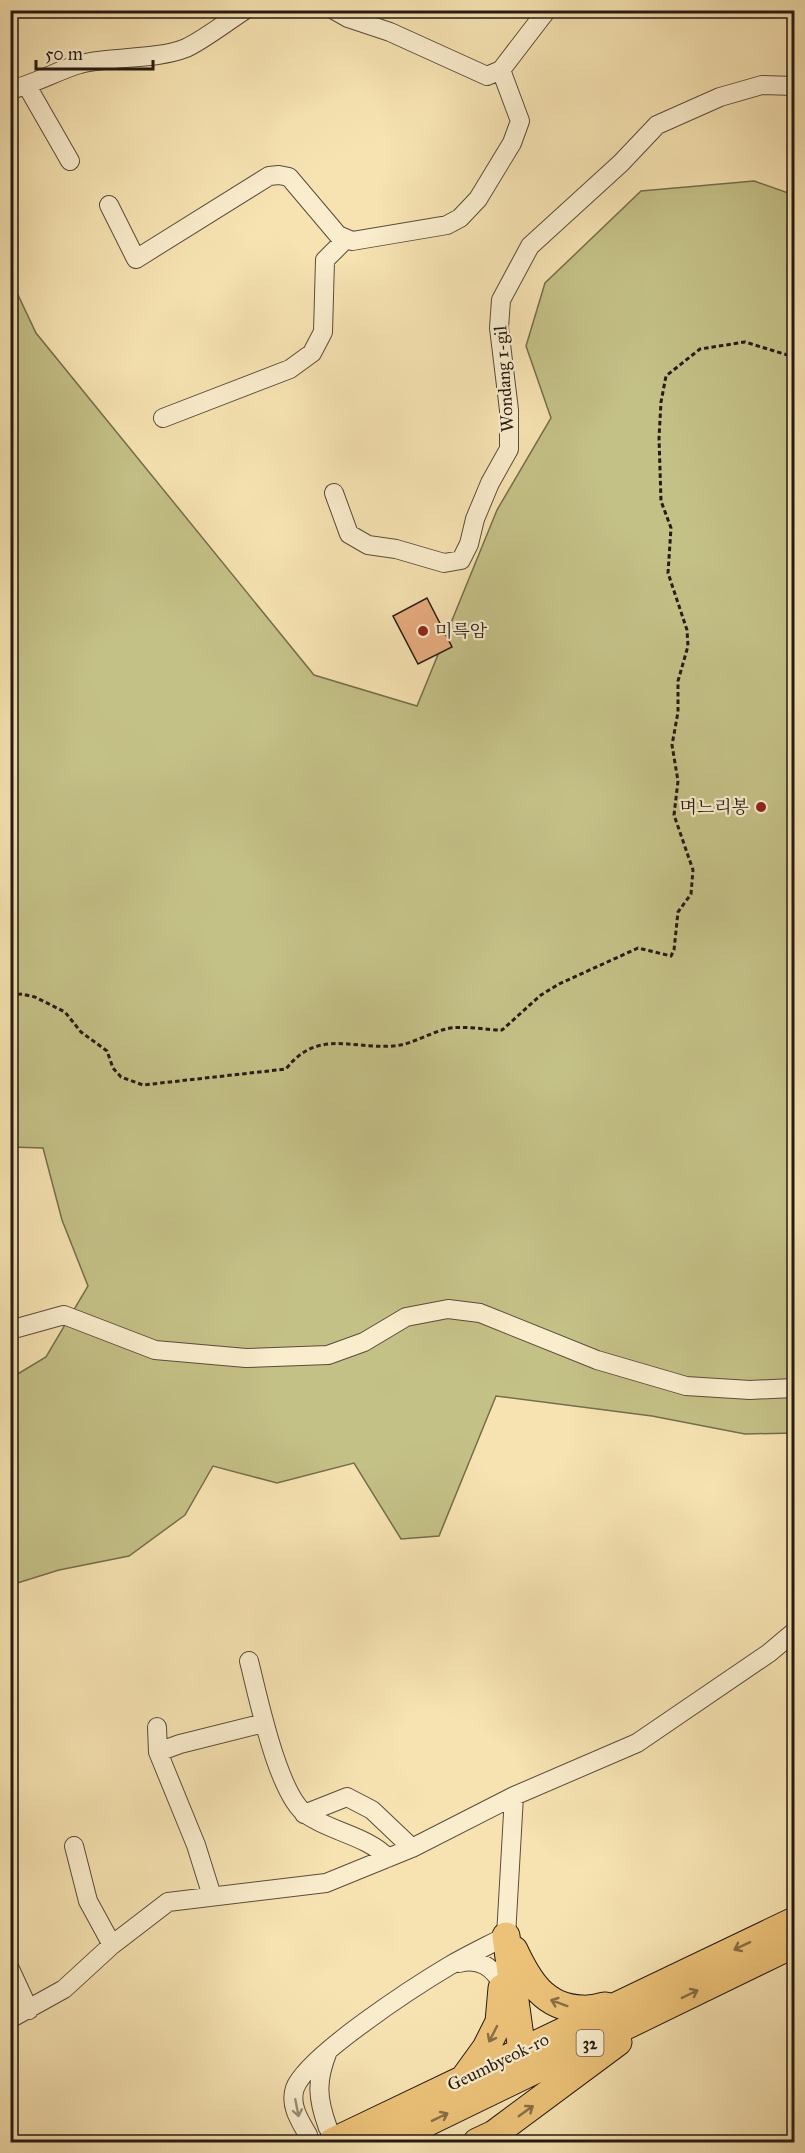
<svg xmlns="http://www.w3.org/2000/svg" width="805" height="2153" font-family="'IM FELL Great Primer','Noto Serif KR',serif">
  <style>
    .green { fill: #c4c187; stroke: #746e4c; stroke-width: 1.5 }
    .building { fill: #e8ad7f; stroke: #251a12; stroke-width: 1.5 }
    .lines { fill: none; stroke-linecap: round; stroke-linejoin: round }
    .minor-casing { stroke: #5a4c3a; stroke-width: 20 }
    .highway-casing { stroke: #251a12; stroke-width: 29 }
    .path { stroke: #251a12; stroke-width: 3; stroke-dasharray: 4.5 3; stroke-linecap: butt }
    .minor { stroke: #faedcd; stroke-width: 18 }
    .highway { stroke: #ecc279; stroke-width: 27 }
    .oneway { stroke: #886e46 }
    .oneway2 { stroke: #9a8e79 }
    .poi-dot { fill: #8f2418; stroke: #faedcd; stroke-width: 2 }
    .labels { text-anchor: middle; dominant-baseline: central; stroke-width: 4.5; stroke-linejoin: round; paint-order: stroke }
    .shield { fill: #faedcd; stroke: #65594a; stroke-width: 1.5 }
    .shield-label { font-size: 16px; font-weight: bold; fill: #251a12 }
    .street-label { font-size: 18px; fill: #251a12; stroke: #faedcd }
    .poi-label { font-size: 18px; fill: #251a12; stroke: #faedcd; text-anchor: start }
  </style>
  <rect width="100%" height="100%" fill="#f7e3b2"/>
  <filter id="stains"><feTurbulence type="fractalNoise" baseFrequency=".00333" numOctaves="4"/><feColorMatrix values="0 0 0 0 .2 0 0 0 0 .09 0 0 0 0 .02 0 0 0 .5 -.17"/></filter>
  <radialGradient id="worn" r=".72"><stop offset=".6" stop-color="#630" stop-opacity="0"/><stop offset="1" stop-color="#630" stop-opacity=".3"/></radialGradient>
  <path class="green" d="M754 181 794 195V1433L745 1434 652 1416 496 1396 439 1536 401 1539 354 1463 277 1483 213 1466 185 1515 129 1556 59 1570 11 1585V1378L46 1357 88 1286 62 1220 43 1148 11 1147 10 278 36 333 314 675 417 706 497 510 551 418 526 346 545 283 641 191Z"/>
  <path class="building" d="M427 598 452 647 418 664 393 616Z"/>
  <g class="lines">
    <defs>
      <path id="minor" d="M334 10 348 18 390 32 487 76 501 70 547 10
        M27 86 70 161
        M10 90C35 84 56 71 80 64 112 56 156 60 186 48 202 41 228 21 245 10
        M109 205 136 259 269 176 279 175 289 177 338 235 352 241 447 225 460 218 478 199 512 143 520 121 501 70
        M163 418 290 369 312 353 323 332 325 260 346 239
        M334 493 349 534 368 545 396 549 444 563 461 560 469 544 475 519 490 483 509 449V410L499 328 501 300 530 246 621 163 657 125 720 97 762 85 794 86
        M10 1330 64 1315 155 1350 246 1358 328 1355 364 1342 406 1317 448 1309 480 1313 597 1360 686 1386 750 1390 794 1388
        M249 1661C258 1696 278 1796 307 1815 332 1832 367 1836 388 1858
        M157 1727 158 1752 196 1845 212 1896
        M158 1752 180 1744 264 1723
        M304 1814 347 1797 372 1810 412 1848
        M74 1846 88 1901 112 1945
        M459 1963C480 1957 493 1968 503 1985
        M10 1969 29 2010
        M10 2019 64 1989 112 1945 168 1902 326 1883 412 1848 514 1796 637 1743 769 1653 794 1632
        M328 2128C317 2098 316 2081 328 2051
        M308 2135C300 2121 289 2105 295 2088 307 2056 417 1985 449 1966 468 1955 487 1946 506 1936L514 1796"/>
      <path id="highway" d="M506 1936 522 2051 513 2066
        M514 1950C528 1980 544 2008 582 2009 590 2010 598 2007 606 2006
        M465 2077 486 2048 499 2022 502 1988
        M332 2142 794 1921
        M387 2142 794 1944
        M477 2142 494 2134 618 2042"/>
    </defs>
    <use href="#minor" class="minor-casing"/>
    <use href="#highway" class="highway-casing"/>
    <path class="path" d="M10 995 22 994 35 997 65 1012 81 1032 107 1051 113 1068 121 1077 143 1085 286 1069C317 1029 351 1049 393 1046 411 1045 429 1033 446 1029 461 1025 486 1030 502 1030L541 995 559 984 638 948 671 956 674 950 678 912 691 894 693 870 674 815 678 781 672 745 678 712V681L688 646 687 630 668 573 671 528 661 501 659 438 661 402 666 376 700 349 745 342 794 357"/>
    <use href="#minor" class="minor"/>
    <use href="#highway" class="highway"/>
  </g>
  <defs><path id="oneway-shaft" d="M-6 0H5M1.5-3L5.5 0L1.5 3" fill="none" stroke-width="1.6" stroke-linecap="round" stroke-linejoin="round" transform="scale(1.5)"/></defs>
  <g class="oneway">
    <use href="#oneway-shaft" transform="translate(742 1946) rotate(155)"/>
    <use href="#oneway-shaft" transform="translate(690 1994) rotate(-26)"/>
    <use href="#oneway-shaft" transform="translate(559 2003) rotate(-160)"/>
    <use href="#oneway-shaft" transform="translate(493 2034) rotate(117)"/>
    <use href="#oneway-shaft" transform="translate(526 2111) rotate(-36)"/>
    <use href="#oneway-shaft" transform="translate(440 2117) rotate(-26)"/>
  </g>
  <use class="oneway2" href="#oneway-shaft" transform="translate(297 2108) rotate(79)"/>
  <g class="poi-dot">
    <circle cx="423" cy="631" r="6"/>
    <circle cx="761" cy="807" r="6"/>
  </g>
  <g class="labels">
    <rect class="shield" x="576.5" y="2030" width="27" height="26" rx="4.5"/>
    <g class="shield-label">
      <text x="590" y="2043">32</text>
    </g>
    <g class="street-label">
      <text transform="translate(504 379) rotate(-94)">Wondang 1-gil</text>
      <text transform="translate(498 2062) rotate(-26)">Geumbyeok-ro</text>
    </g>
    <g class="poi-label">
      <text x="435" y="631">미륵암</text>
      <text x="749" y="807" text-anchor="end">며느리봉</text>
    </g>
  </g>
  <rect width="805" height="2153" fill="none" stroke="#f7e3b2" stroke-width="36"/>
  <rect x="12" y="12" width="781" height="2129" fill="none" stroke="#251a12" stroke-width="3"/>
  <rect x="18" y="18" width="769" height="2117" fill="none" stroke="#251a12" stroke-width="1.5"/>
  <path d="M36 60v9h117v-9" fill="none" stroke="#251a12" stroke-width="3"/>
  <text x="45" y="60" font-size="18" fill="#251a12" stroke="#faedcd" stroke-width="4.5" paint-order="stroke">50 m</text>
  <rect width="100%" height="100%" filter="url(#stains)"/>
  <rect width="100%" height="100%" fill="url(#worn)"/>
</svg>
